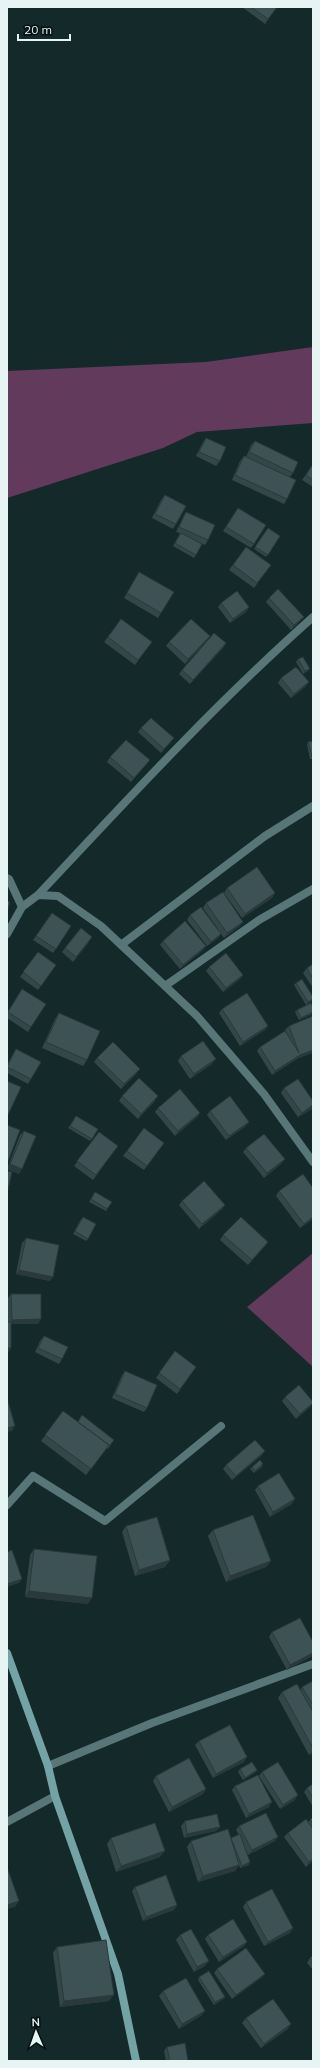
<svg xmlns="http://www.w3.org/2000/svg" width="320" height="2068" font-family="Mulish,sans-serif">
  <style>
    .forest { fill: #623b5c }
    .lines { fill: none; stroke-linecap: round; stroke-linejoin: round }
    .street { stroke: #587577; stroke-width: 8 }
    .secondary { stroke: #74a3a6; stroke-width: 8 }
    .wall { fill: #344748 }
    .shaded-wall { fill: #2a393b }
    .building { fill: #3c5254; stroke: #2a393b }
  </style>
  <rect width="100%" height="100%" fill="#14292a"/>
  <path class="forest" d="M313 347V423L197 432 163 448 7 498V371L206 362Z
    M313 1253V1367L247 1307Z"/>
  <g class="lines">
    <path class="street" d="M7 878 9 879 22 907
      M38 895C127 800 215 704 313 617
      M7 934 22 907 38 895 58 896 101 926 197 1016 264 1094 313 1162
      M121 945 265 836 313 806
      M165 986 259 920 313 889
      M7 1505 33 1476 105 1521 221 1426
      M48 1766 152 1723 313 1664
      M7 1822 55 1796"/>
    <path class="secondary" d="M7 1653 48 1766 55 1796 118 1974 136 2061"/>
  </g>
  <path class="wall" d="M242 7H277L265 24Z
    M206 438 220 461 216 466 196 456 203 442Z
    M255 441 293 473 290 477 287 499 284 504 232 480 240 461 244 456 274 470 246 457 251 445Z
    M313 464V487L302 480Z
    M165 495 176 524 173 529 152 518 161 500Z
    M186 512 208 540 205 545 194 540 196 555 194 558 173 546 180 533 176 532 183 517Z
    M235 512 254 544 251 548 223 531Z
    M268 528 280 536 266 557 254 549Z
    M246 547 271 565 254 588 229 570Z
    M139 572 161 613 158 618 124 598Z
    M269 598 300 621 291 630 266 602Z
    M221 603 249 607 246 612 230 623 218 607Z
    M121 619 152 642 135 665 104 642Z
    M210 636 207 641 185 664 166 646 169 642Z
    M226 643 223 648 190 684 179 674 182 670Z
    M298 659 308 671 303 674 296 662Z
    M281 678 305 687 291 698 278 683Z
    M313 721V728L312 723Z
    M141 728 170 743 161 753 138 732Z
    M308 742 313 759H310L307 745Z
    M110 757 146 765 131 782 107 762Z
    M227 888 275 893 272 898 242 918 224 893Z
    M206 903 240 926 224 938 221 934 218 938 207 946 187 920 190 915 218 929 203 908Z
    M52 913 71 926 53 953 33 940Z
    M163 941 203 950 180 969 160 945Z
    M89 942 73 962 62 952 65 948Z
    M38 952 56 965 38 990 20 977Z
    M313 964V988L303 973 307 968Z
    M209 967 243 975 240 979 223 992 206 971Z
    M296 983 312 1001 306 1005 294 985Z
    M19 994 31 1027 28 1032 7 1018V1013Z
    M313 1006V1014L299 1020 295 1012 297 1010Z
    M222 1009 268 1026 265 1030 240 1046 219 1013Z
    M59 1013 87 1060 83 1066 42 1048 55 1019Z
    M313 1016 297 1059 272 1075 257 1051 260 1047 287 1033 285 1030 289 1026Z
    M16 1049 31 1079 28 1084 7 1073V1065L13 1054Z
    M181 1056 212 1064 190 1079 178 1061Z
    M97 1058 137 1073 121 1089 94 1062Z
    M284 1088 312 1109 298 1117 281 1093Z
    M122 1096 155 1101 138 1119 119 1101Z
    M158 1108 200 1113 197 1117 175 1136 155 1112Z
    M210 1111 246 1126 226 1140 207 1115Z
    M76 1116 98 1129 90 1141 68 1128Z
    M144 1128 164 1143 144 1170 123 1156Z
    M24 1131 19 1174 7 1169 20 1135Z
    M99 1132 118 1146 93 1180 74 1166Z
    M246 1148 285 1159 281 1164 264 1178 243 1152Z
    M313 1188V1219L300 1228 276 1196 279 1191Z
    M95 1192 112 1202 106 1211 89 1202Z
    M182 1201 225 1205 222 1209 199 1229 179 1205Z
    M81 1219 88 1239 86 1241 73 1234Z
    M223 1235 268 1242 265 1246 248 1265 220 1240Z
    M26 1238 50 1281 16 1274 22 1243Z
    M11 1294 38 1324H11V1348L8 1353H7V1322H8V1298Z
    M44 1336 62 1359 59 1364 35 1352 40 1341Z
    M175 1351 196 1367 177 1394 156 1378Z
    M125 1371 147 1408 144 1412 112 1398 122 1375Z
    M285 1397 310 1407 296 1419 282 1401Z
    M63 1411 78 1422 114 1440 108 1449 107 1448 86 1475 41 1441Z
    M265 1451 261 1456 232 1480 223 1469 226 1465Z
    M252 1467H262L254 1473 250 1469Z
    M258 1486 292 1504 270 1517 255 1490Z
    M126 1526 170 1560 165 1567 135 1576 122 1532Z
    M213 1530 271 1561 266 1567 226 1582 208 1536Z
    M34 1549 88 1604 25 1597 30 1555Z
    M272 1632 313 1642 287 1670 269 1637Z
    M313 1681V1753L309 1755 278 1698 282 1692 301 1690 302 1687Z
    M199 1741 244 1762 213 1778 195 1745Z
    M240 1769 257 1770 256 1772 243 1780 238 1772Z
    M262 1772 295 1800 280 1809 259 1776Z
    M156 1776 206 1789 203 1794 169 1812 153 1781Z
    M313 1784V1807L304 1792 307 1788Z
    M235 1786 269 1807 246 1818 232 1790Z
    M313 1817V1861L306 1867 284 1837 288 1833 308 1822Z
    M185 1821 220 1827 216 1831 184 1838 181 1826Z
    M239 1826 275 1841 248 1855 244 1847 249 1865 240 1868 239 1865 235 1871 198 1882 187 1847 191 1841 231 1838 239 1835 236 1830Z
    M111 1838 160 1857 116 1872 107 1844Z
    M135 1887 177 1905 174 1910 143 1921 132 1891Z
    M246 1902 293 1928 290 1933 264 1946 243 1907Z
    M180 1935 205 1966 194 1972 176 1940Z
    M208 1935 247 1942 244 1946 219 1962 205 1939Z
    M57 1947 109 2001 60 2007 53 1953Z
    M313 1956V1970L307 1963 310 1958Z
    M217 1969 261 1978 232 1999 214 1973Z
    M199 1977 225 1997 223 1999 214 2005 198 1980Z
    M163 1991 202 2015 179 2029 159 1996Z
    M246 2018 288 2029 261 2048 242 2023Z
    M167 2047 188 2061H166L164 2051Z"/>
  <path class="shaded-wall" d="M249 607 246 612 230 623 233 619Z
    M304 617 291 630 294 625Z
    M210 636 207 641 185 664 188 659Z
    M226 643 223 648 190 684 193 680Z
    M310 669 308 671 303 674 305 671Z
    M309 682 305 687 291 698 294 694Z
    M174 738 170 743 161 753 164 749Z
    M150 760 146 765 131 782 134 778Z
    M275 893 272 898 242 918 245 914Z
    M243 922 240 926 224 938 227 933Z
    M221 934 218 938 207 946 211 942Z
    M206 946 203 950 180 969 183 965Z
    M243 975 240 979 223 992 226 988Z
    M313 999 312 1001 306 1005 308 1002Z
    M313 1012V1014L299 1020 301 1018Z
    M268 1026 265 1030 240 1046 243 1042Z
    M313 1050V1053L297 1059 272 1075 275 1071 300 1055Z
    M216 1059 212 1064 190 1079 194 1074Z
    M140 1069 137 1073 121 1089 124 1084Z
    M158 1096 155 1101 138 1119 141 1114Z
    M313 1105V1107L312 1109 298 1117 302 1113Z
    M200 1113 197 1117 175 1136 178 1131Z
    M249 1122 246 1126 226 1140 229 1136Z
    M285 1159 281 1164 264 1178 267 1173Z
    M10 1164 22 1169 19 1174 7 1169Z
    M225 1205 222 1209 199 1229 202 1224Z
    M313 1217V1219L300 1228 304 1224Z
    M268 1242 265 1246 248 1265 252 1260Z
    M19 1270 53 1277 50 1281 16 1274Z
    M41 1319 38 1324H8L12 1320Z
    M7 1348H11L8 1353H7Z
    M313 1403 310 1407 296 1419 300 1414Z
    M15 1426 12 1431 7 1432V1428Z
    M265 1451 261 1456 232 1480 236 1476Z
    M263 1464 262 1467 254 1473 255 1471Z
    M295 1499 292 1504 270 1517 273 1512Z
    M170 1560 165 1567 135 1576 139 1570Z
    M271 1561 266 1567 226 1582 230 1576Z
    M22 1579 19 1583 7 1587V1584Z
    M29 1591 92 1598 88 1604 25 1597Z
    M313 1653V1656L287 1670 290 1665Z
    M313 1749V1753L309 1755Z
    M247 1757 244 1762 213 1778 216 1774Z
    M257 1770 256 1772 243 1780 245 1778Z
    M206 1789 203 1794 169 1812 172 1807Z
    M298 1795 295 1800 280 1809 283 1805Z
    M272 1802 269 1807 246 1818 249 1814Z
    M220 1827 216 1831 184 1838 187 1834Z
    M278 1837 275 1841 248 1855 252 1850Z
    M165 1851 160 1857 116 1872 121 1866Z
    M313 1859V1861L306 1867 309 1862Z
    M250 1862 249 1865 240 1868 242 1866Z
    M239 1865 235 1871 198 1882 203 1876Z
    M19 1901 15 1907 7 1909V1905Z
    M177 1905 174 1910 143 1921 146 1917Z
    M293 1928 290 1933 264 1946 268 1942Z
    M247 1942 244 1946 219 1962 223 1957Z
    M209 1961 205 1966 194 1972 197 1967Z
    M265 1974 261 1978 232 1999 236 1995Z
    M114 1995 109 2001 60 2007 64 2001Z
    M225 1997 223 1999 214 2005 215 2002Z
    M205 2011 202 2015 179 2029 182 2024Z
    M291 2024 288 2029 261 2048 264 2044Z"/>
  <path class="building" d="M251 7H277L268 19Z
    M206 438 226 447 220 461 199 452Z
    M255 441 298 462 293 473 249 452Z
    M244 456 296 480 287 499 235 475Z
    M313 464V480L306 475Z
    M165 495 186 506 176 524 155 514Z
    M238 508 266 525 254 544 226 527Z
    M186 512 215 525 208 540 179 527Z
    M268 528 280 536 268 555 255 547Z
    M181 533 202 544 196 555 175 543Z
    M246 547 271 565 257 583 233 565Z
    M139 572 174 592 161 613 127 593Z
    M278 589 304 617 294 625 269 598Z
    M237 591 249 607 233 619 221 603Z
    M121 619 152 642 138 660 108 637Z
    M191 619 210 636 188 659 169 642Z
    M214 633 226 643 193 680 182 670Z
    M303 657 310 669 305 671 298 659Z
    M296 667 309 682 294 694 281 678Z
    M151 718 174 738 164 749 141 728Z
    M126 740 150 760 134 778 110 757Z
    M313 741V757H312L308 742Z
    M257 867 275 893 245 914 227 888Z
    M223 892 243 922 227 933 206 903Z
    M7 901 10 902 7 912Z
    M201 907 221 934 211 942 190 915Z
    M52 913 71 926 56 949 36 936Z
    M185 921 206 946 183 965 163 941Z
    M81 928 92 937 76 957 65 948Z
    M38 952 56 965 41 986 23 972Z
    M226 953 243 975 226 988 209 967Z
    M313 964V979L307 968Z
    M302 979 313 997V999L308 1002 296 983Z
    M22 989 46 1004 31 1027 8 1012Z
    M247 993 268 1026 243 1042 222 1009Z
    M311 1003 313 1006V1012L301 1018 297 1010Z
    M59 1013 100 1031 87 1060 46 1042Z
    M313 1016V1050L300 1055 275 1071 260 1047 285 1031 299 1053 289 1026Z
    M203 1041 216 1059 194 1074 181 1056Z
    M113 1042 140 1069 124 1084 97 1058Z
    M16 1049 41 1062 31 1079 7 1067Z
    M139 1078 158 1096 141 1114 122 1096Z
    M298 1079 313 1101V1105L302 1113 284 1088Z
    M7 1081 21 1087 7 1117Z
    M180 1089 200 1113 178 1131 158 1108Z
    M230 1096 249 1122 229 1136 210 1111Z
    M76 1116 98 1129 92 1139 70 1126Z
    M7 1125 20 1130 7 1164Z
    M144 1128 164 1143 147 1166 127 1151Z
    M24 1131 36 1136 22 1169 10 1164Z
    M99 1132 118 1146 96 1175 77 1161Z
    M264 1134 285 1159 267 1173 246 1148Z
    M7 1171 12 1172 7 1194Z
    M303 1174 313 1188V1217L304 1224 279 1191Z
    M204 1181 225 1205 202 1224 182 1201Z
    M95 1192 112 1202 107 1209 91 1199Z
    M83 1217 96 1224 88 1239 75 1231Z
    M241 1217 268 1242 252 1260 223 1235Z
    M26 1238 59 1245 53 1277 19 1270Z
    M11 1294H41V1319L12 1320Z
    M7 1322H11V1348H7Z
    M44 1336 68 1347 62 1359 38 1348Z
    M175 1351 196 1367 180 1389 159 1373Z
    M125 1371 157 1385 147 1408 115 1394Z
    M299 1385 313 1402V1403L300 1414 285 1397Z
    M7 1398 15 1426 7 1428Z
    M63 1411 109 1445 91 1469 45 1435Z
    M82 1415 114 1440 109 1446 108 1445H109L78 1422Z
    M255 1440 265 1451 236 1476 226 1465Z
    M260 1460 263 1464 255 1471 252 1467Z
    M279 1473 295 1499 273 1512 258 1486Z
    M253 1515 271 1561 230 1576 213 1530Z
    M157 1517 170 1560 139 1570 126 1526Z
    M34 1549 97 1556 92 1598 29 1591Z
    M12 1550 22 1579 7 1584V1552Z
    M300 1618 313 1642V1653L290 1665 272 1632Z
    M313 1681V1705L302 1687Z
    M297 1684 313 1712V1748L282 1692Z
    M230 1725 247 1757 216 1774 199 1741Z
    M189 1758 206 1789 172 1807 156 1776Z
    M252 1762 257 1770 245 1778 240 1769Z
    M278 1762 298 1795 283 1805 262 1772Z
    M258 1775 272 1802 249 1814 235 1786Z
    M313 1784V1798L307 1788Z
    M266 1813 278 1837 252 1850 239 1826Z
    M217 1814 220 1827 187 1834 185 1821Z
    M313 1817V1823L310 1820Z
    M306 1819 313 1829V1859L309 1862 288 1833Z
    M155 1823 165 1851 121 1866 111 1838Z
    M228 1829 239 1865 203 1876 191 1841Z
    M240 1834 250 1862 242 1866 231 1838Z
    M7 1867 19 1901 7 1905Z
    M166 1875 177 1905 146 1917 135 1887Z
    M272 1889 293 1928 268 1942 246 1902Z
    M233 1919 247 1942 223 1957 208 1935Z
    M191 1929 209 1961 197 1967 180 1935Z
    M106 1940 114 1995 64 2001 57 1947Z
    M246 1948 265 1974 236 1995 217 1969Z
    M313 1956V1961L310 1958Z
    M209 1971 225 1997 215 2002 199 1977Z
    M186 1978 205 2011 182 2024 163 1991Z
    M273 1999 291 2024 264 2044 246 2018Z
    M185 2043 188 2061H170L167 2047Z"/>
  <rect width="320" height="2068" fill="none" stroke="#e7f4f4" stroke-width="16"/>
  <g transform="translate(36 2032) rotate(358)" stroke="#071010" stroke-width="3" paint-order="stroke">
  <path d="M0-3L7 15L0 10L-7 15Z" fill="#e7f4f4"/>
  <text y="-6" font-size="11" font-weight="bold" text-anchor="middle" fill="#e7f4f4">N</text>
  </g>
  <path d="M18 34v6h52v-6" fill="none" stroke="#e7f4f4" stroke-width="2"/>
  <text x="24" y="34" font-size="12" fill="#e7f4f4" stroke="#071010" stroke-width="3" paint-order="stroke">20 m</text>
</svg>
